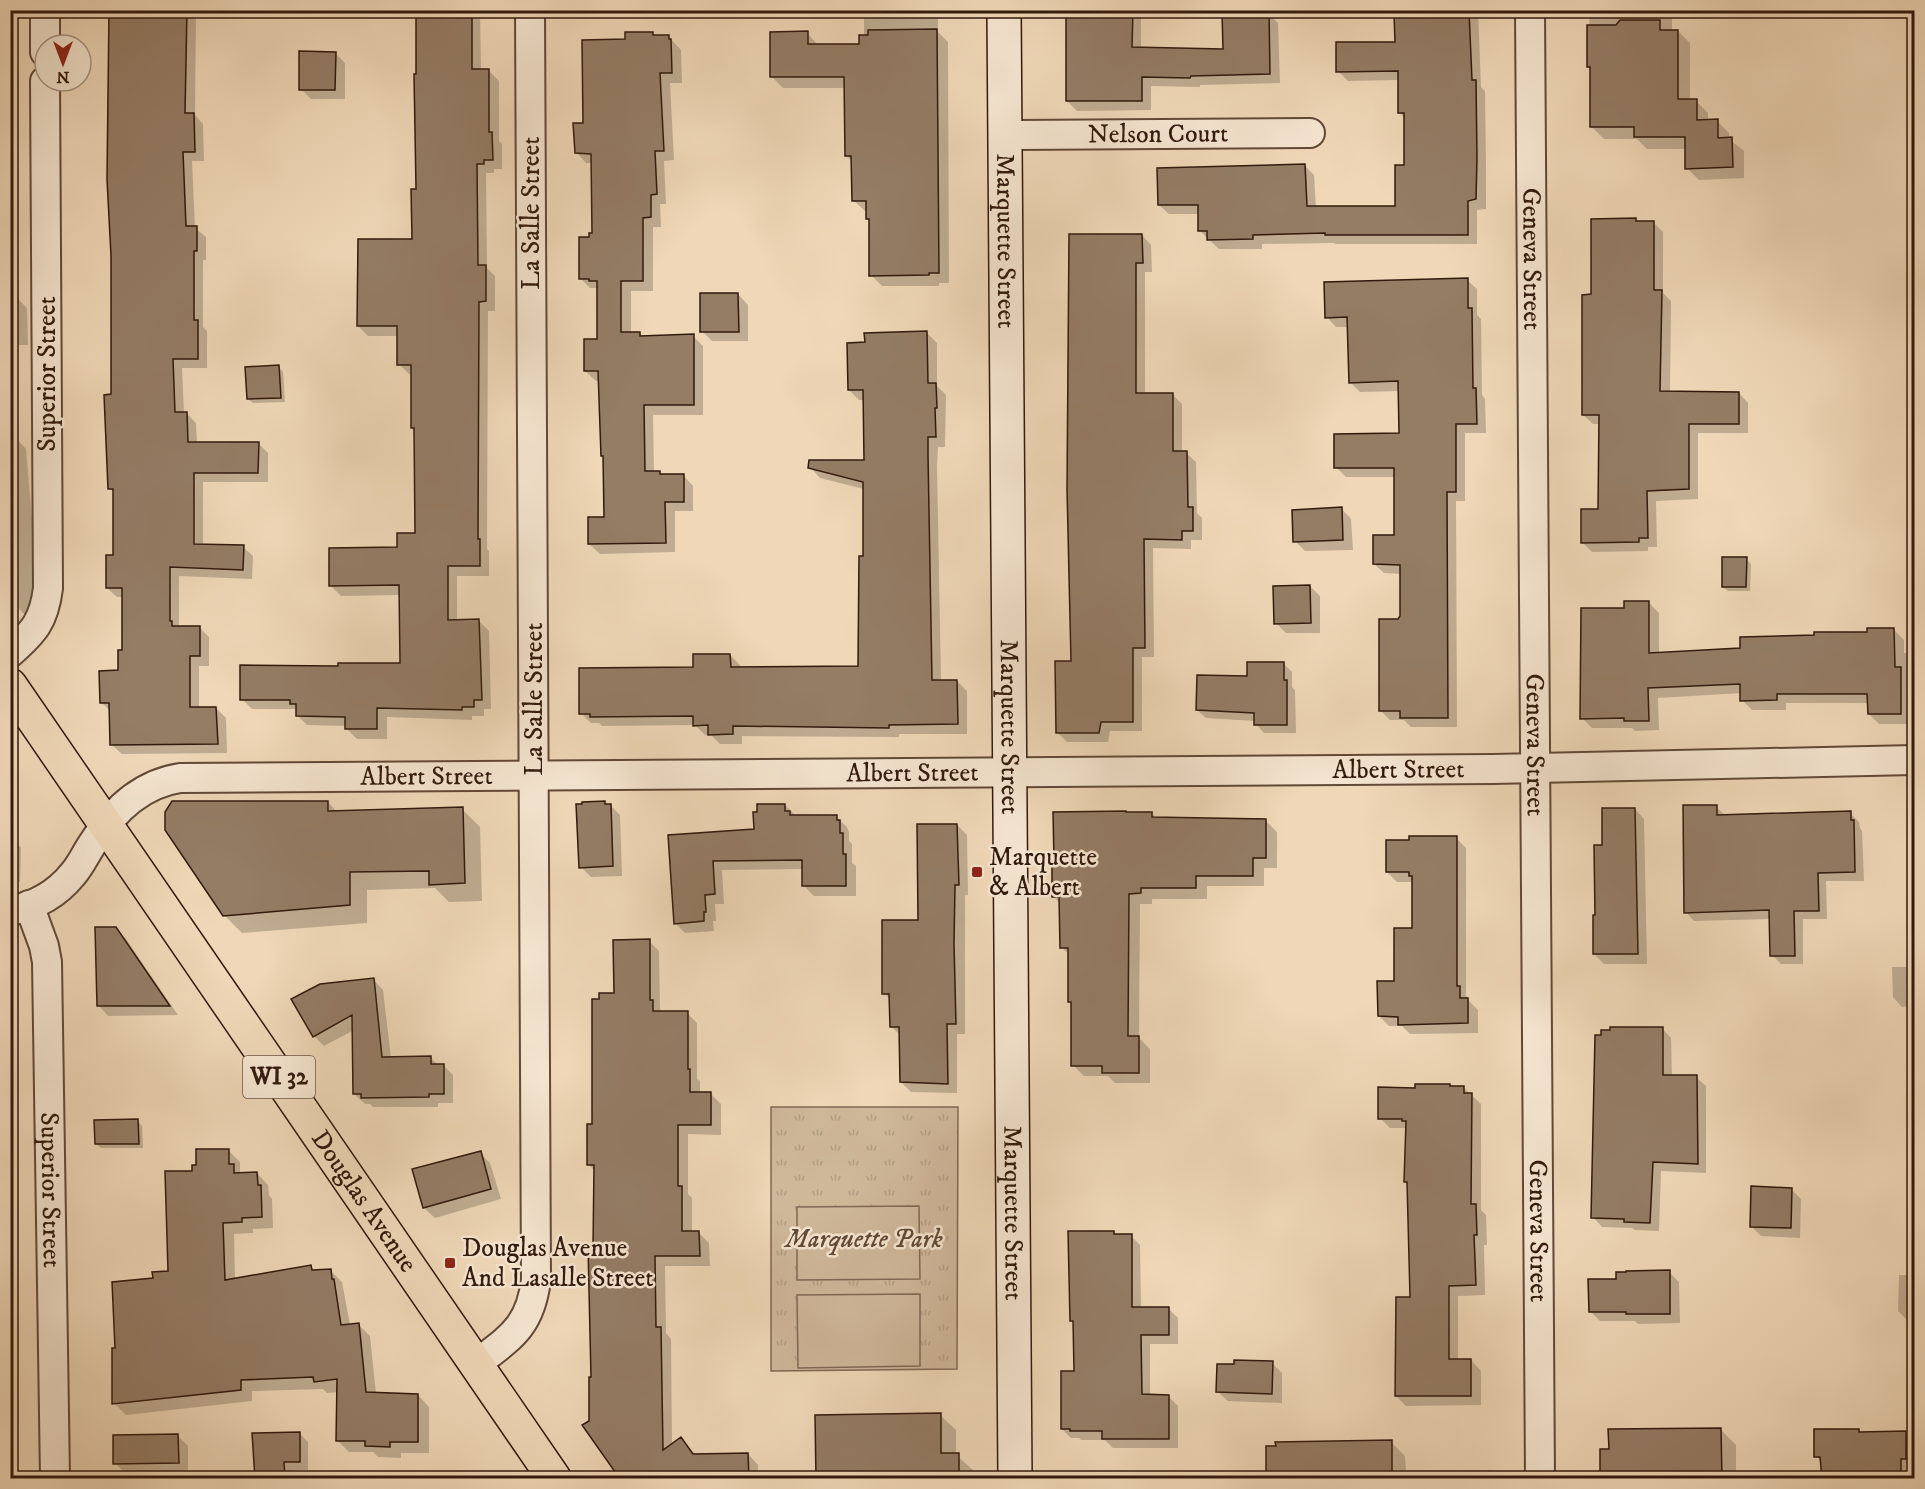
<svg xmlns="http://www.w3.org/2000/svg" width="1925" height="1489" font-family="'IM FELL DW Pica',serif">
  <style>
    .park { fill: url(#park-tufts); stroke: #806854; stroke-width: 1.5 }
    .pitch { fill: #cfb79a; stroke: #806854; stroke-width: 1.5 }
    .shadow { fill: #0003 }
    .building { fill: #947c65; stroke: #321a0d; stroke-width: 1.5 }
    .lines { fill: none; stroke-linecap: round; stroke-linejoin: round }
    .street-casing { stroke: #614938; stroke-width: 32 }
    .secondary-casing { stroke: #321a0d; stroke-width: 36 }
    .primary-casing { stroke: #321a0d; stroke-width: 36 }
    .street { stroke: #f5e5d0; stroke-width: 28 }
    .secondary { stroke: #f5e5d0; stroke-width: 33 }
    .primary { stroke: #efd7b7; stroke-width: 33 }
    .poi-dot { fill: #8f2418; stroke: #f5e5d0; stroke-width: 2 }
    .labels { text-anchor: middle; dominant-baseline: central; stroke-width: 5; stroke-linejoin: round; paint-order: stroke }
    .shield { fill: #f5e5d0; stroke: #6c5748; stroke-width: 1.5 }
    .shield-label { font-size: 24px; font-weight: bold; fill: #321a0d }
    .street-label { font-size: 26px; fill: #321a0d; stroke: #f5e5d0 }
    .poi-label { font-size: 26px; fill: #321a0d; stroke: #f5e5d0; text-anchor: start }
    .park-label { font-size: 26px; font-style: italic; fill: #614937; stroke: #f5e5d0 }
  </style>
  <defs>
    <pattern id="park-tufts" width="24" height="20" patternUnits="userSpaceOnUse" patternTransform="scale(1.5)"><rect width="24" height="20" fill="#cfb79a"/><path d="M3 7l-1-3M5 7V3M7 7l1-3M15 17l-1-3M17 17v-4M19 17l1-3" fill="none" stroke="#b29d84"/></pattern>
  </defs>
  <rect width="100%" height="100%" fill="#efd7b7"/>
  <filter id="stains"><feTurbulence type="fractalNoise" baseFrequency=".00333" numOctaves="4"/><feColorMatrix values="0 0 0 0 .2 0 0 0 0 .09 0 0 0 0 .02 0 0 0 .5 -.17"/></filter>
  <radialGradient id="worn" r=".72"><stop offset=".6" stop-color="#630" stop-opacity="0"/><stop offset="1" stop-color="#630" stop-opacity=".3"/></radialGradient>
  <path class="park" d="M771 1107H958L957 1369 771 1371Z"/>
  <path class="pitch" d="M919 1206 920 1279 797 1280V1207Z
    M920 1294V1366L798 1368 797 1295Z"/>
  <path class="shadow" d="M111 10 196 11 195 115 203 124 204 161H192L195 228 206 237V260H203V327L207 331V368H182L184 413H186L196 423 197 443H258L268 453V482H203V545L243 547 253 556 252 579 179 576V627H199L209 637V666H199V708H216L226 718 227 753 122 754 112 745 111 712 101 702 119 672 123 651V597H117L107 588 114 556V493L109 488 113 396Z
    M418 10H480L481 71H489L499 81V141L502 144V169H494V173H486L487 268 495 276V311H488L487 549 489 551V576H457V621H479L489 631 491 709H484V716H472V720L387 717V739H357L347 729V726L307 725 297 715V709H252L242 699 340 667 402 665 401 595 341 596 331 586 399 549 416 535 415 431 412 428V374H409L399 364V336H368L358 326 413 241 417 191Z
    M864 10H938V32L948 42 949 283H939V286H882L871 275V222L868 218V211H865L853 200V162L846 156V88H783L772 77 807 33 819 46H861L864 36Z
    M1068 10H1141V49L1224 50 1268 13 1278 23 1280 83 1200 85V87L1151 86V110L1077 111 1067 101Z
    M1395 10H1478L1481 87 1485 91 1486 169V209L1477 210V244H1336L1334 243 1262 244V249H1219L1200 231V214H1169L1159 205 1304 165 1314 175 1316 208H1396L1405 166V119L1399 112V80L1348 81 1338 71 1396 43Z
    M1589 10H1672V31H1678L1690 43V101H1696L1708 113V121H1717L1729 133V139L1744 151V178L1699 180 1687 168 1686 149H1647L1637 139H1604L1592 127Z
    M652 33 656 36H668L681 50 682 83H670L674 160 664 161 666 204H660L661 227H653V291H631V333H639L643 337 693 336 703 346V415H653L654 472H659L663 476 683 475 693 486V511H675V552L600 554 589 544 606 518 605 458 602 456 600 381H596L585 371 598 340V288H590L580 278 590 238 594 234 593 163H586L576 152 584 124 627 40Z
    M335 53 345 63V99H311L301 89Z
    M10 184 13 186 12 210H10Z
    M1635 220 1638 222H1653L1663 232V293L1671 301 1670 392 1739 393 1748 403V433H1698V499L1656 501 1657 547H1648V551L1592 552 1582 542 1599 510 1600 424H1593L1583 415 1593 296Z
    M1142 235 1151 245 1152 272H1145V394H1172L1182 404V453H1186L1196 462 1197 513 1202 518V540H1191V549L1153 548 1154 657H1142V731H1110L1108 742H1067L1057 732 1073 662 1069 489Z
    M10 254 18 262 19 300 27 308 28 345H10Z
    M1467 280 1477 289V315L1481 319 1482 395 1485 399 1486 433H1465V501H1456L1457 727H1411L1404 720H1390L1380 710 1401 616V574L1384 573 1374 564 1395 537 1396 477H1346L1336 467 1401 434 1400 391 1360 392 1350 382 1348 327H1336L1327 317Z
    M738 294 748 305V341H712L702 331Z
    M927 333 937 343V386L946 395 945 447H938L937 466 941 681H957L967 691V734H899V737L742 736V744H720L711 735H705L695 725 602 726 599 723H591L581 713 730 655 740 665V669L860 668 865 557 864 489 820 478 810 467 866 461 864 400H859L849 390 866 344Z
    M279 367 283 372 285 402 253 403 248 399Z
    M13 435 26 449 32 519V622L20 610 10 596V437Z
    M1341 508 1351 519 1353 550 1305 551 1295 541Z
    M1746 559 1751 564 1750 591H1728L1723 587Z
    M1310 586 1320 596V633H1286L1276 623Z
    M1649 603 1659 613V654L1742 650 1894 630 1904 640V653H1914V724H1879L1869 714V703H1786V710H1752L1742 700V693L1658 698 1659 730 1635 731 1632 728H1592L1582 718 1625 610Z
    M1283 663 1292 672V687L1295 690 1296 733H1264L1256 724 1255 721 1206 718 1197 710 1249 678Z
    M10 792 17 798V843L21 848 20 882H10Z
    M328 802 337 812 462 809 480 827 482 901 449 902 435 888 367 890V923L242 933 224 915Z
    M604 803 610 805 620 815 622 876 591 877 581 867Z
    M785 805 795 815 836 817 847 827 849 832V841L852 844V863L856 866V896H814L804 886V869L722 870 724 904H715L716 921H713L714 931 685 933 675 923 670 836 756 831Z
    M1716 807 1726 816 1850 813 1859 822 1860 828 1862 831 1864 881H1826L1827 919H1803V964H1781L1772 955 1771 919 1694 921 1686 912Z
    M1635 809 1644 819 1647 964H1604L1594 954 1604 846Z
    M1152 813 1157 819 1266 821 1277 832V868H1264V886H1207V899H1152V904H1140L1139 1038 1150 1049V1083H1115L1108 1076H1084L1073 1065V1004L1070 1001V955L1061 947V904L1053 896Z
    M957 825 967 835 968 895H965V1034H957V1093L911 1092 901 1082V1036L891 1026V1000L884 993 919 922Z
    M1456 838 1466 848V995L1469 1001 1478 1010V1033L1410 1034 1402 1026H1389L1379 1016 1395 982 1414 929V882H1397L1387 872Z
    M1909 916H1914V1006L1902 1007 1893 997 1892 967H1908Z
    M116 928 126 939 178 1015 108 1016 98 1005Z
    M649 941 659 951 660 1009 663 1013H687L697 1023V1079L700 1081V1094H711L721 1104V1135L688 1134V1194L692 1198V1233H699L709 1243 710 1266H665L666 1333 671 1339 672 1445 681 1439 696 1455 748 1454 758 1465V1478H618L620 1477 590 1421 593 1378 595 1171 589 1165 616 995Z
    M373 979 383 990 391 1058 430 1057 438 1065H443L453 1075V1103H438V1107H373L370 1104H365L354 1094V1030L324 1046 314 1036Z
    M1662 1028 1671 1038 1672 1077H1696L1706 1086V1173L1661 1171 1659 1231 1635 1230 1632 1228 1602 1227 1593 1217 1602 1037Z
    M1452 1088H1464L1481 1104V1210L1486 1215 1487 1245H1484L1485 1295 1458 1296V1361L1471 1360 1481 1371V1405L1406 1406 1396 1396 1412 1299 1408 1185 1405 1182 1407 1128H1390L1380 1118Z
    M138 1121 142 1126 143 1148H101L96 1144Z
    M228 1150 240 1162V1172L242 1174 257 1173 268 1185 269 1195 272 1199 273 1228 253 1229V1233L234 1234 235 1280 310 1267 315 1271 330 1270 342 1282 350 1325 358 1324 370 1336 376 1394 418 1395 429 1407V1453H401V1458L378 1457 373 1452H349L337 1440 338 1392 327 1393 323 1389 252 1391V1401L126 1415 114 1403 116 1350 154 1279 169 1272 194 1172Z
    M480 1153 490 1163 501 1199 435 1218 424 1208Z
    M1791 1189 1801 1199 1800 1238 1761 1236 1751 1226Z
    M1113 1232 1117 1236H1131L1140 1245 1141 1309H1169L1178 1318V1344H1150V1396L1169 1397 1178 1406V1448H1113L1105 1440H1081L1079 1438H1071L1062 1429 1076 1372 1075 1324 1072 1320Z
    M1669 1272 1679 1282 1680 1323 1638 1324 1635 1321H1600L1590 1311 1617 1280Z
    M1899 1275H1914V1321H1908L1898 1311Z
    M1272 1363 1282 1373V1403L1228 1401 1217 1391Z
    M940 1415 956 1430V1455L973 1470V1478H818Z
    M10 1430 13 1432 14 1467H10Z
    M1721 1430 1736 1445V1478H1601Z
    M1858 1431 1861 1433H1905L1914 1442V1478H1823L1822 1462 1816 1456Z
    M299 1433 308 1442V1470H293V1478H249V1477H256Z
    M178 1436 188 1446V1478H128V1473H125L115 1463Z
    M1391 1442 1405 1456 1406 1470H1492L1500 1478H1268Z"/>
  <path class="building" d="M109 10H187L185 113H194L195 152H183L186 226H197V251H194V320H198V359H173L175 412H187L188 442H259L258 473H194V544L244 545 243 570 170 567V621H172V626H200V656H190V707H216L218 744 110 745 109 703H100L99 671 118 670V650H122V588H106V555H113V489H108L104 395 111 394V256L107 179Z
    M426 10H472V69H489V132H492L493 160H484V164H477L478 265H486V301L479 302 478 539H480V566H448V620L479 619 482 700H474V707H462V710L377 708V729H345V717L296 716V704H290V700H240V665L338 666V663H400L399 585 329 586V548L397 547V533H415L414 428H411V365H397V326H357L358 239H412L411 189H416L414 74H416V11Z
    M1066 10H1133L1132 47 1223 49 1222 12 1269 11 1270 74 1191 76 1190 78 1142 77V101H1066Z
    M1469 11 1472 80H1476L1477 158 1476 199 1468 201V235H1325V233L1253 235V239L1207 240V231H1198V205H1158L1157 168 1305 164 1307 206H1395V165H1404V113H1398V71L1336 72V42H1395L1394 14Z
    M1620 20H1660V30H1678V99H1697V120L1718 119V138L1732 137 1733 167 1685 169V137H1634V127H1590V67H1587V25H1616Z
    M937 29 939 273H929V275L869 276V219H866V201H852L851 156H845L844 77H770V32L808 31V44H859V35H868V30Z
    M625 32H653V35H669V39H671L672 73H660L664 151H655L657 194 651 195V217L643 218V281H621V332H640V336L694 334V405H644L645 471H660V474H684V502H665L666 543 588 544V517H604L603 456H601L598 371H584V339H597V281H589V279H579V237H589V233H592L591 154 575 153 573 123H583L582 40 625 39Z
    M299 51 336 52 335 90H299Z
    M1636 218V221H1654V290H1662L1660 391 1739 392V424H1689V489L1647 491 1648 538H1639V542L1581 543V509H1598L1599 415H1582V295L1591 294V219Z
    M1069 234H1142L1143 263H1136V393H1173V451H1187L1188 507H1193V531H1182V540L1144 539 1145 648H1133V722H1101L1099 733H1056L1055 661H1071L1067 489Z
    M1468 278V308H1472L1473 388H1476L1477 424H1456V492H1447L1448 718H1400V711H1379V619H1398L1400 616V565L1373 564V535H1394V468H1334V434L1399 433 1398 381 1349 383 1347 317 1325 318 1324 282Z
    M700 293H738L739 332H700Z
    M927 331 928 383H936L937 408H935L936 437H928V455L932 680H957L958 724 889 725V728L733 726V734L708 735V725L693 726V716L590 717V714H579V668L693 667V654H730L731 667 858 666 859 556H863V482L808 468 809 460H864L863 390H848L847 343 865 342 864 333Z
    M279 365 281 398 247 399 245 367Z
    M1342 507 1343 540 1293 542 1292 510Z
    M1722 557H1747L1746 587H1722Z
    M1310 585 1311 623 1274 624 1273 586Z
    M1624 601H1649V653L1740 648V637L1814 635V632H1867V628H1894L1895 667H1901V714H1868L1867 694H1777V700L1740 701V684L1648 688 1649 721H1624V718L1580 719 1581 608H1624Z
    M1247 662H1284V680H1287V725H1254V713L1196 710 1197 675 1247 676Z
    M172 801H328V811L463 807 465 883 429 885V871L350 872V905L223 916 165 830V812Z
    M605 801V804H611L613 866 579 868 576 804H582V802Z
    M757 804H785V811H790V815H837V820H840V833H843V854H846V886H802V860L713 861 715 894 705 895 706 912H704V921L674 924 668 835 754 829 753 812H757Z
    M1683 805H1717V815L1851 811V820H1854L1855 872 1818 873 1819 911H1794L1795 956H1770L1769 910 1684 913Z
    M1602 808H1635L1638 954H1593V915H1595L1594 845H1602Z
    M1126 811V812H1152V817L1266 819V858H1253V876H1196V888H1141V893L1129 894 1128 1036H1139V1073H1102V1066H1071V1002H1068V948H1060L1059 897H1052V861H1054L1053 812Z
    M917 824H957L959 885H955L954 944 956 1024H947L948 1084 900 1082 899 1027H890L889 994H882V920H918Z
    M1409 836H1457V986H1460V998H1468V1023L1398 1025V1017L1378 1016 1377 981H1394V928H1412V876H1409V872H1386V840H1409Z
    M95 927H116L170 1006H97Z
    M650 939V1000H653V1011H688V1069H690V1092H711V1125H678V1186H682V1231H699L700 1256H655L656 1327H661L663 1450 681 1437 693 1454 748 1453 749 1479H620L582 1425 589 1421V1377H591L588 1246H593L594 1165H587V1124H592V999H599V993H614L613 940Z
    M374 978 382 1057 431 1056V1064H444V1094H429V1097L361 1098V1094H353L352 1015 313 1037 291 999 320 984Z
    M1610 1027H1663V1075H1697L1698 1164 1653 1162 1650 1223 1624 1222V1219L1591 1218 1595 1035H1601V1030H1610Z
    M1415 1084H1450V1086H1464V1093H1472L1471 1204H1476L1477 1235H1474L1476 1285 1449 1286V1359H1471V1396H1395L1396 1297H1410L1407 1182H1404L1406 1121H1402V1119H1378V1087L1415 1088Z
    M138 1119 139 1144H95L94 1120Z
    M196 1149H229V1164H234V1173L257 1172 258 1185H261L262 1217 242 1218V1222L223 1223 225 1280 311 1265 312 1270 331 1269 332 1279H334L341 1325 359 1323 366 1392 418 1394V1442H390V1447L365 1446V1441H336L337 1379 314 1382 313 1377 241 1380V1390L112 1404V1348H115L112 1282 153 1278 152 1272 168 1271 165 1171H192V1165H196Z
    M481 1151 491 1189 423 1208 412 1169Z
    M1751 1186 1792 1188 1791 1228 1750 1227Z
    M1068 1231H1114V1234H1132V1307H1169V1335H1141L1142 1394 1169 1395V1439H1102V1431H1070V1429H1061V1371H1074L1073 1321H1070Z
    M1670 1270V1314H1626V1312H1589L1588 1279H1616V1272H1626V1271Z
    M1234 1360 1273 1361 1272 1394 1216 1392 1217 1364H1234Z
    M941 1413V1453H959V1479H816L815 1415Z
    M1721 1428 1722 1479H1600V1449H1609L1608 1429Z
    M1814 1429H1859V1432L1906 1431V1459H1901V1479H1822L1820 1457H1814Z
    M300 1432V1462H284L285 1479H255L252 1433Z
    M178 1434 179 1463 113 1464V1435Z
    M1392 1440V1479H1266V1446H1276L1275 1442Z"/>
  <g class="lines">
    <defs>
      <g id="street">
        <path d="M45 10V52"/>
        <path id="s1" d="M1530 10 1540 1478"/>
        <path id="s2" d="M1005 135 1310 133"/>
        <path d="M10 653C34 632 44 621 48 588L45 81"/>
        <path id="s3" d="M29 905 44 946 47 962 55 1478"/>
        <path id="s4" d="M10 911C35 906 57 894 73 874 81 865 86 853 93 843 113 811 141 784 180 778L1493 769 1914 760"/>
        <path d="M476 1364C511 1337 530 1327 536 1280L530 10"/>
      </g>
      <g id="secondary">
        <path id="s5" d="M1004 10 1015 1478"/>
      </g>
      <g id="primary">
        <path id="s6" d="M10 685 554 1478"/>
      </g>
    </defs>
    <use href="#street" class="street-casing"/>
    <use href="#secondary" class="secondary-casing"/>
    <use href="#primary" class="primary-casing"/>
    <use href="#street" class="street"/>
    <use href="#secondary" class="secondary"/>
    <use href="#primary" class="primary"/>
  </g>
  <g class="poi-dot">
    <rect x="971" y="866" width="12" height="12" rx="3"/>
    <rect x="444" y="1257" width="12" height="12" rx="3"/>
  </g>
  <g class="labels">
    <rect class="shield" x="243" y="1056" width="72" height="42" rx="4.5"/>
    <g class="shield-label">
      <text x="279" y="1077">WI 32</text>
    </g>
    <g class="street-label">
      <text stroke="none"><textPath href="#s2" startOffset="153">Nelson Court</textPath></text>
      <text transform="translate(531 213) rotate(-90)">La Salle Street</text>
      <text stroke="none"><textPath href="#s5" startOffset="231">Marquette Street</textPath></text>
      <text stroke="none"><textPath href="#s1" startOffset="249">Geneva Street</textPath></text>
      <text transform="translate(47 374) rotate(-90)">Superior Street</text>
      <text transform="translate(534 699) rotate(-90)">La Salle Street</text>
      <text stroke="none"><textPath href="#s5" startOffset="717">Marquette Street</textPath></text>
      <text stroke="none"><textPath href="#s1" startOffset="735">Geneva Street</textPath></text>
      <text stroke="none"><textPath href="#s4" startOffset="1442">Albert Street</textPath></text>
      <text stroke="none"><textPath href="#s4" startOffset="956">Albert Street</textPath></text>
      <text stroke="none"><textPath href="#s4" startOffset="470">Albert Street</textPath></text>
      <text stroke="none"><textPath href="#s3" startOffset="288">Superior Street</textPath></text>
      <text stroke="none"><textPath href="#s6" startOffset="626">Douglas Avenue</textPath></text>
      <text stroke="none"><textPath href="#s5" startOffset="1203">Marquette Street</textPath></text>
      <text stroke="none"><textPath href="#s1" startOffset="1221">Geneva Street</textPath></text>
    </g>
    <g class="poi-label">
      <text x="989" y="857">Marquette<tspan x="989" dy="30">&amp; Albert</tspan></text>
      <text x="462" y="1248">Douglas Avenue<tspan x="462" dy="30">And Lasalle Street</tspan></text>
    </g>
    <g class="park-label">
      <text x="864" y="1239">Marquette Park</text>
    </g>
  </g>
  <rect width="1925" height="1489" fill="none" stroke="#efd7b7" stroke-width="36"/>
  <rect x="12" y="12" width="1901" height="1465" fill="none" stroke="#321a0d" stroke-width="3"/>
  <rect x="18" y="18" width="1889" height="1453" fill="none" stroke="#321a0d" stroke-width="1.5"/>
  <g transform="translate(63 63) rotate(180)"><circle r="28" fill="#f5e5d0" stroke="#a79482" stroke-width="1.5"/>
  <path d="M0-4.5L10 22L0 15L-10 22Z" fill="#8f2418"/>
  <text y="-9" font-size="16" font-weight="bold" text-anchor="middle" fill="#321a0d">N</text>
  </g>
  <rect width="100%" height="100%" filter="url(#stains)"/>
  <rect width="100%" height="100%" fill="url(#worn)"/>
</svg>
